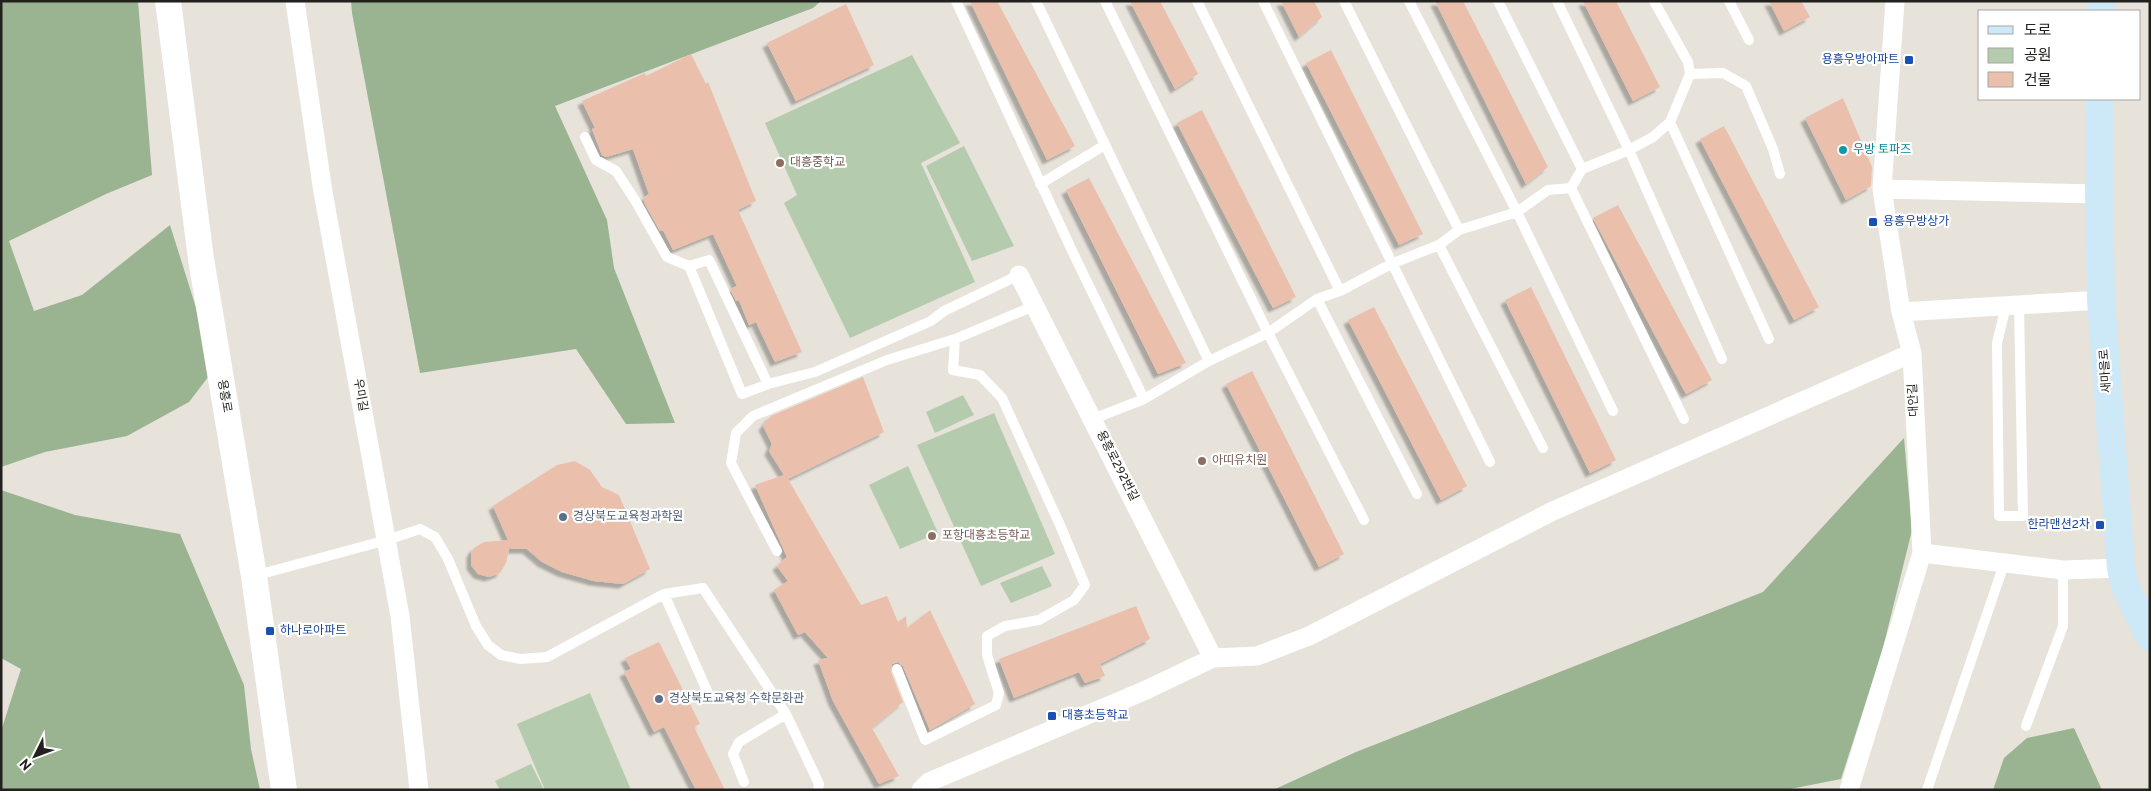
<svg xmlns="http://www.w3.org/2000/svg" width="2151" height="791" font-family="Overpass,'Noto Sans KR',sans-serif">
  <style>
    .green { fill: #b5cbae }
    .forest { fill: #9ab492 }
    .building { fill: #eac0ad; filter: url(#shadow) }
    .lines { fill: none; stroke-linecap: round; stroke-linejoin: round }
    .lane { stroke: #fff; stroke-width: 10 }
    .street { stroke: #fff; stroke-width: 19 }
    .secondary { stroke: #fff; stroke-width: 26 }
    .primary { stroke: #cde8f7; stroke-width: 28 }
    .transit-dot { fill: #1a4fb4; stroke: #fff; stroke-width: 2 }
    .culture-dot { fill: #0f9aa8; stroke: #fff; stroke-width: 2 }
    .education-dot { fill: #8d6e63; stroke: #fff; stroke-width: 2 }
    .service-dot { fill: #5c6f8a; stroke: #fff; stroke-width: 2 }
    .labels { text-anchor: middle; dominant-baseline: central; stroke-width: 4.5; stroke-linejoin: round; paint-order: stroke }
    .transit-label { font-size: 12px; fill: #164399; stroke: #fff; text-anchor: start }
    .culture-label { font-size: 12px; fill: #0d838f; stroke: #fff; text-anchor: start }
    .education-label { font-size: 12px; fill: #785e54; stroke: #fff; text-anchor: start }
    .street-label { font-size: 12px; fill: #22211e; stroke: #fff }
    .service-label { font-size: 12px; fill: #4e5e75; stroke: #fff; text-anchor: start }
  </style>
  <defs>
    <filter id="shadow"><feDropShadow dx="-4.5" dy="4.5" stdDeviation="1" flood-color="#0004"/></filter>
  </defs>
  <rect width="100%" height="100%" fill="#e7e2da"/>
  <path class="green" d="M912 55 960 143 921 163 975 282 850 338 784 203 797 195 765 123Z
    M964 146 1014 246 972 261 926 166Z
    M963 395 974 415 935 433 926 412Z
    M994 413 1055 554 981 586 917 445Z
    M908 466 938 533 900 549 869 485Z
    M1042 566 1052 586 1011 603 1000 583Z
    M590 693 631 790H545L517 724Z
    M531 764 544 790H500L495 781Z"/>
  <path class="forest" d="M1 1H138L152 175 106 194 9 241 34 311 82 295 170 225 215 368 189 402 127 436 45 452 1 467Z
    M351 1H821L813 8 555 106 607 220 614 268 675 423 626 424 576 349 420 373 352 13Z
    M1904 438 1912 530 1882 652 1841 779 1785 790H1273L1356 752 1763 592Z
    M1 490 75 515 180 534 244 685 251 749 260 790H1V731L21 669 1 658Z
    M2074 728 2102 790H1993L2004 758 2027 738Z"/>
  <path class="building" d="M970 1H997L1075 146 1047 160Z
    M1130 1H1160L1198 74 1175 89Z
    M1281 1H1314L1322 17 1299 37Z
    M1435 1H1463L1548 167 1526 184Z
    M1583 1H1616L1660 87 1633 101Z
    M1769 1H1801L1810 17 1784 31Z
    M846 4 874 65 796 101 767 43Z
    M1331 50 1423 234 1399 245 1306 63Z
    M691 54 706 84 708 82 756 201 738 210 802 352 775 362 756 322 749 325 739 300 736 301 730 289 737 286 713 234 673 250 663 230 660 231 645 204 643 198 649 194 633 149 606 157 602 155 592 129 595 128 582 101 645 73 646 76Z
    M1843 98 1872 167 1871 186 1846 200 1805 118Z
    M1202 110 1296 297 1273 308 1177 123Z
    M1724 126 1819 307 1794 320 1700 139Z
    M1089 178 1186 363 1158 374 1066 190Z
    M1618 205 1712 380 1686 394 1593 218Z
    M1531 287 1616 460 1590 473 1505 300Z
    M1374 307 1467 486 1441 500 1348 320Z
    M1252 371 1344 554 1319 567 1226 384Z
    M863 377 884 432 788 479 861 605 887 596 898 622 906 616 907 628 930 610 975 704 930 730 903 666 898 662 892 664 891 672 903 702 872 728 899 776 879 784 833 701 818 660 828 658 805 632 798 635 774 590 788 581 777 566 787 557 755 485 784 475 769 451 772 444 763 426 771 416Z
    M575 461 590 470 602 487 619 495 650 569 623 584 594 581 562 572 542 562 527 549H511L510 545 506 563 500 573 489 577 478 574 471 565V553L474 548 484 542 508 540 493 506 557 465Z
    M1136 606 1150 639 1100 664 1105 676 1085 683 1079 672 1014 698 999 659Z
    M659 642 700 724 694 727 725 790H696L664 727 654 732 624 672 631 669 625 658Z"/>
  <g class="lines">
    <path class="lane" d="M956 1 1075 257 1144 399
      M1036 1 1209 361
      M1105 1 1268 333 1364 520
      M1197 1 1340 291
      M1263 1 1490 462
      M1344 1 1459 230
      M1409 1 1517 212 1613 411
      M1498 1 1582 169
      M1557 1 1629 150 1722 359
      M1654 1 1688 62 1690 74 1723 73 1746 86 1773 149 1780 174
      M1729 1 1749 40
      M1670 122 1769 339
      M585 137 596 160 616 171 635 200 667 257 689 266
      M1040 184 1105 145
      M1571 188 1684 419
      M1439 245 1543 448
      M1317 299 1417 494
      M2006 306 1997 343 1999 516H2023L2019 305
      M768 384 709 260 689 266 742 394 768 384 815 372 931 321 944 311 1019 275
      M1093 419 1144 399 1209 361 1268 333 1317 299 1340 291 1391 264 1439 245 1459 230 1517 212 1548 190 1571 188 1582 169 1629 150 1653 137 1670 122 1690 74
      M777 551 731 463 736 433 753 416 887 360 955 339 1034 306
      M254 576 387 540 420 529 435 537 448 559 476 626 488 645 501 655 520 659 547 657 664 594 703 588 786 714 819 784 818 790
      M664 594 708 693
      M897 669 925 740 996 705 999 693 987 655V636L1005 626 1039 620 1074 600 1085 585 1060 525 1002 398 980 375 953 370 955 339
      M2026 726 2063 626V570
      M744 782 733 754 739 742 786 714
      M1927 790 2004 564"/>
    <path class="street" d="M295 1 323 192 400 616 419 790
      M1882 189 2099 194
      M1019 275 1213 658
      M1901 312 2101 300
      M1922 553 2063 570 2121 568
      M921 790 929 782 1146 690 1213 658 1257 656 1309 636 1553 511 1912 353
      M1849 790 1922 553 1912 353 1901 312 1882 189 1895 1"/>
    <path class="secondary" d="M168 1 201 259 254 576 284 790"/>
    <path class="primary" d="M2101 11V1
      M2100 99 2099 194 2101 300 2121 568 2125 586 2150 637"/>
  </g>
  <g class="transit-dot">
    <rect x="1904" y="55" width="10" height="10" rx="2.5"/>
    <rect x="1868" y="217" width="10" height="10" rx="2.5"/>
    <rect x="2095" y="520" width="10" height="10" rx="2.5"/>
    <rect x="265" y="626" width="10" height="10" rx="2.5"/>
    <rect x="1047" y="711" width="10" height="10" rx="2.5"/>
  </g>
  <circle class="culture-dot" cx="1843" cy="150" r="5"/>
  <g class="education-dot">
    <circle cx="780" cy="163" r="5"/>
    <circle cx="1202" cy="461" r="5"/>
    <circle cx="932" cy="536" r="5"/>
  </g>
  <g class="service-dot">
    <circle cx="563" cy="517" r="5"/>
    <circle cx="659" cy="699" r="5"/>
  </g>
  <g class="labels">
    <g class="transit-label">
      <text x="1899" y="60" text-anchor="end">용흥우방아파트</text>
      <text x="1883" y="222">용흥우방상가</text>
      <text x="2090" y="525" text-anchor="end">한라맨션2차</text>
      <text x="280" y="631">하나로아파트</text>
      <text x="1062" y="716">대흥초등학교</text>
    </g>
    <g class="culture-label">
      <text x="1853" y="150">우방 토파즈</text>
    </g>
    <g class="education-label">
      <text x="790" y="163">대흥중학교</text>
      <text x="1212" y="461">아띠유치원</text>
      <text x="942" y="536">포항대흥초등학교</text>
    </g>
    <g class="street-label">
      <text transform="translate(2106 371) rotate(-94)">새마을로</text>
      <text transform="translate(360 395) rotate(80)">우미길</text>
      <text transform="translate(224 396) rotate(80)">용흥로</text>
      <text transform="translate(1914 400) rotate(-93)">대안길</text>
      <text transform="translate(1117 466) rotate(63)">용흥로292번길</text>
    </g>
    <g class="service-label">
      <text x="573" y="517">경상북도교육청과학원</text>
      <text x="669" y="699">경상북도교육청 수학문화관</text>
    </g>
  </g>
  <rect width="2151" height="791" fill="none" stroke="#22211e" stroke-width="5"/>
  <rect x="1978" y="10" width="162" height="90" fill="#ffffff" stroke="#a7a6a5"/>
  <rect x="1988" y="26" width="25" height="8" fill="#cde8f7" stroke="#a7a6a5"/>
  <text x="2024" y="35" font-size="15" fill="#22211e">도로</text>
  <rect x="1988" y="48" width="25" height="15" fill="#b5cbae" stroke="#a7a6a5"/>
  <text x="2024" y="60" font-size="15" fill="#22211e">공원</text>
  <rect x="1988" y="72" width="25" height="15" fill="#eac0ad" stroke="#a7a6a5"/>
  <text x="2024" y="85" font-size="15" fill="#22211e">건물</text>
  <g transform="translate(35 756) rotate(228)" stroke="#ffffff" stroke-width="4" paint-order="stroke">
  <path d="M0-4L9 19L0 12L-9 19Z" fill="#22211e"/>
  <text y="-8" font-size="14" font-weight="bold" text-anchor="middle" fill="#22211e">N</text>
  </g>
</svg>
